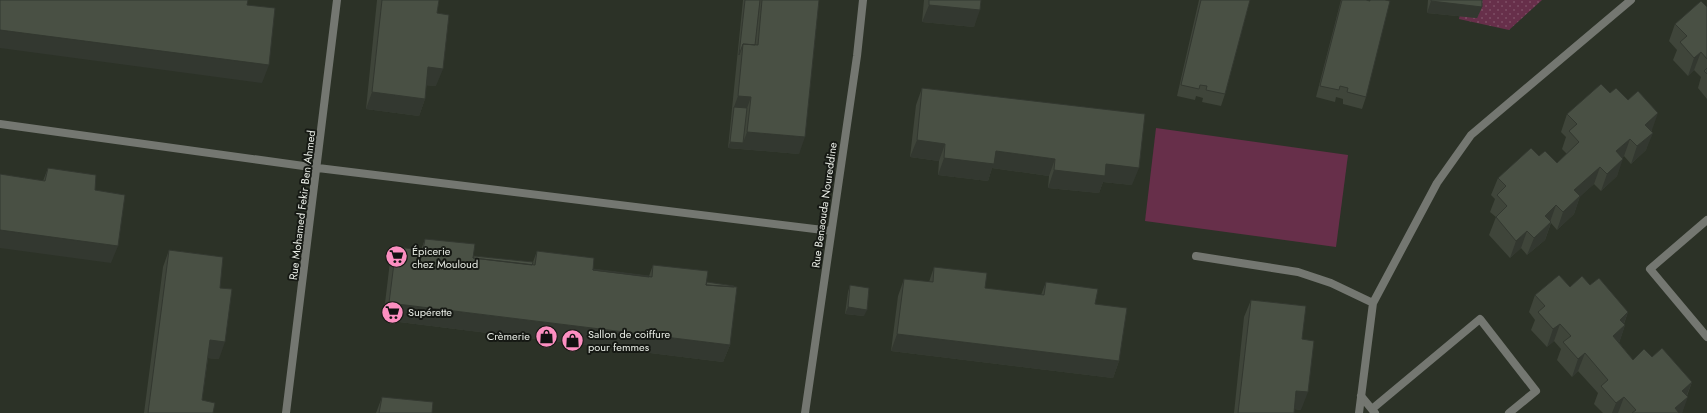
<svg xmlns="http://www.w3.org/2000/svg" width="1707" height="413" font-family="Jost,sans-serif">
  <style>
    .grass { fill: url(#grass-dots) }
    .pitch { fill: #672f4a }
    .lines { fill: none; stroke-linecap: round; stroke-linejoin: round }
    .service { stroke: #747771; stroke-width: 8 }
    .minor { stroke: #747771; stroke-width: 8 }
    .wall { fill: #3f453a }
    .shaded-wall { fill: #333830 }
    .building { fill: #495044; stroke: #333830 }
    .labels { text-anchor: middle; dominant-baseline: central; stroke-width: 4; stroke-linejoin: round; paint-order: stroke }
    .street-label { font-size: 11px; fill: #e8ece5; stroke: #161914 }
    .poi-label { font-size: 11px; fill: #e8ece5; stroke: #161914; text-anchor: start }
  </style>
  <defs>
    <pattern id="grass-dots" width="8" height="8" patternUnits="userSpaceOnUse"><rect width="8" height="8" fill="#672f4a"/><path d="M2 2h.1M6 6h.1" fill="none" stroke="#7d4d64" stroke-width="1.8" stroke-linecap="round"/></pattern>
  </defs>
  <rect width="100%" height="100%" fill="#2c3227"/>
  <path class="grass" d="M1463 0H1542L1509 30 1459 19Z"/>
  <path class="pitch" d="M1156 128 1348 155 1336 247 1145 221Z"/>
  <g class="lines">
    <path class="service" d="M1707 220 1650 269 1707 337
      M1361 396 1375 413
      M1372 409 1480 319 1536 391 1509 413"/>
    <path class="minor" d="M0 124 318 168 831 231
      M1196 256 1298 272 1331 283 1373 303
      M286 413 337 0
      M805 413 857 56 863 0
      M1359 413 1373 303 1437 183 1471 135 1631 0"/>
  </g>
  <path class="wall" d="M377 0H439L437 13 436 86 426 85 425 99 419 116 366 109Z
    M743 0H819L799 154 728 148Z
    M924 0H981L974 27 922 22Z
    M1199 0H1250L1225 94 1221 106 1202 102 1203 98 1196 96 1195 100 1177 96Z
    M1341 0H1366V97L1362 109 1343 104V99L1336 97 1335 102 1316 97Z
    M1428 0H1482V7L1477 18 1427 13Z
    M1707 7V99L1698 88 1701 77 1694 70 1688 76 1673 60 1677 50 1669 41 1675 24Z
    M922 88 1132 185 1103 182 1099 193 1048 188 1049 176 992 168 988 181 938 175 939 161 910 157 916 105Z
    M1610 93 1652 130 1646 150 1631 164 1624 156 1622 158 1617 176 1601 191 1594 184 1580 196 1574 214 1557 230 1551 223 1545 240 1527 255 1521 248 1510 258 1489 235 1496 217 1490 212 1495 199 1491 195 1498 178 1557 163 1567 154 1562 149 1566 137 1561 132 1567 114Z
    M48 168 95 190 111 263 43 181Z
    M425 239 474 256 533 262 537 251 593 269 649 276 653 265 707 282 730 345 723 362 383 320 391 253 393 247 421 250Z
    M169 250 220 288 219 359 208 358 202 400 213 413H144L163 267Z
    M934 267 985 288 1041 295 1046 282 1095 304 1119 361 1113 378 891 351 898 296 904 279 929 282Z
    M850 285 864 316 845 314 848 292Z
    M1590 285 1628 312 1624 324 1625 325 1619 343 1633 360 1652 357 1692 382 1687 396 1682 413H1603L1594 404 1598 393 1578 371 1572 377 1557 360 1561 349 1554 341 1547 347 1531 330 1535 320 1529 312 1535 295 1570 287Z
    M1251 300 1302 339 1301 410 1294 409V413H1234L1244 317Z
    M382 397 432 413H376Z"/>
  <path class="shaded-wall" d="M1431 1 1482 7 1477 18 1427 13Z
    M929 5 980 10 974 27 922 22Z
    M0 30 269 65 262 83 0 48Z
    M1701 52 1694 70 1688 76 1694 58Z
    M428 67 443 69 436 86 421 85Z
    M372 92 425 99 419 116 366 109Z
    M738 96 751 97 745 114 734 107Z
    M1658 113 1652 130 1638 142 1645 125Z
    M747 132 805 137 799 154 728 148 730 142 743 143Z
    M1653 133 1646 150 1631 164 1637 146Z
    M1630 139 1624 156 1610 169 1616 151Z
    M917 140 945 144 939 161 910 157Z
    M996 151 1055 159 1049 176 992 168 988 181 938 175 944 158Z
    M1623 159 1617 176 1601 191 1607 174Z
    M1106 164 1139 168 1132 185 1103 182 1099 193 1048 188 1054 170Z
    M1600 167 1594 184 1568 208 1574 190Z
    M1580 196 1574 214 1557 230 1563 212Z
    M1556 205 1550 222 1545 216Z
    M1551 222 1545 240 1527 255 1534 238Z
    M0 230 118 246 111 263 0 248Z
    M1527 231 1521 248 1510 258 1516 241Z
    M389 303 730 345 723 362 383 320Z
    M848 307 867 310 864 316 845 314Z
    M1628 312 1622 328 1625 325 1619 343 1606 354 1613 336 1620 320Z
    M1560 324 1554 341 1547 347 1553 329Z
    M897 334 1119 361 1113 378 891 351Z
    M210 340 225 342 219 359 204 358Z
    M1585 353 1578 371 1572 377 1578 359Z
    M1692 382 1685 399 1688 397 1682 413H1673L1682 391Z
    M1296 391 1308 392 1301 410 1290 408Z
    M1624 397 1618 413H1612L1616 403Z"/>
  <path class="building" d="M0 0H248L247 5 275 8 269 65 0 30Z
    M382 0H439L437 13 449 15 443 69 428 67 425 99 372 92Z
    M745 0H760L755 45 743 44 739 55Z
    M762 0H819L805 137 747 132 751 97 738 96 743 44 758 45Z
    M929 0H981L980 10 929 5Z
    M1201 0H1250L1225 94 1206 90 1207 86 1200 85 1199 89 1181 85Z
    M1342 0H1366L1370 1V0H1385L1390 1 1366 97 1347 92 1348 88 1340 86 1339 90 1320 86Z
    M1431 0H1482V7L1431 1Z
    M1701 1 1707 7V59L1701 52 1694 58 1680 42 1687 36 1675 24Z
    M1707 68V74L1704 71Z
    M1601 84 1610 93 1616 88 1628 100 1638 91 1658 113 1645 125 1653 133 1637 146 1630 139 1616 151 1623 159 1607 174 1600 167 1574 190 1580 196 1563 212 1556 205 1545 216 1551 222 1534 238 1527 231 1516 241 1496 217 1507 206 1497 195 1506 186 1498 178 1531 148 1539 156 1545 151 1557 163 1579 142 1569 131 1577 124 1567 114Z
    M922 88 1145 114 1139 168 1106 164 1105 176 1054 170 1055 159 996 151 994 164 944 158 945 144 917 140Z
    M734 107 747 108 743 143 730 142Z
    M48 168 96 175 95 190 125 195 118 246 0 230V174L45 181Z
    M425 239 475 244 473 258 535 265 537 251 594 258 593 270 652 277 653 265 708 271 706 285 737 287 730 345 389 303 396 247 423 250Z
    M393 247H396L392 258Z
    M169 250 223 257 220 288 232 289 225 342 210 340 202 400 215 403 213 413H148Z
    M474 256 533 262 532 265 473 258Z
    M934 267 987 273 985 288 1044 295 1046 282 1098 289 1095 304 1127 308 1119 361 897 334 904 279 933 282Z
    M593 269 649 276V277L593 270Z
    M1559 275 1570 287 1582 276 1590 285 1599 278 1628 312 1620 320 1625 325 1613 336 1633 360 1644 349 1652 357 1662 348 1692 382 1682 391 1688 397 1675 408 1679 413H1632L1636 410 1624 397 1616 403 1601 386 1608 380 1585 353 1578 359 1563 342 1571 336 1560 324 1553 329 1538 312 1545 306 1535 295Z
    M707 282 734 286V287L706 285Z
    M850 285 869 288 867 310 848 307Z
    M1251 300 1306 306 1302 339 1314 341 1308 392 1296 391 1294 413H1238Z
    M382 397 433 402 432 413H379Z"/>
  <defs>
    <symbol id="supermarket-disc" viewBox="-11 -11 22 22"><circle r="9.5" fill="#fc8fc1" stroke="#161914"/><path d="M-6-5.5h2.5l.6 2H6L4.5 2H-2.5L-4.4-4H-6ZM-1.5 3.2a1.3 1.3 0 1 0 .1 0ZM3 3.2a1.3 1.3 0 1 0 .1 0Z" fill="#111"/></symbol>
    <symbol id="shop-disc" viewBox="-11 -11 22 22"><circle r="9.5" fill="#fc8fc1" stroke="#161914"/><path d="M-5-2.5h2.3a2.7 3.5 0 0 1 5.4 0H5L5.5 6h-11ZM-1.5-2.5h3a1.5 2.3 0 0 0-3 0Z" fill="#111"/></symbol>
  </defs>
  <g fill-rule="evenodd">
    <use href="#supermarket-disc" x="384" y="244" width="25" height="25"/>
    <use href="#supermarket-disc" x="380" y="300" width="25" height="25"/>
    <use href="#shop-disc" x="534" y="324" width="25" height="25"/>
    <use href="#shop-disc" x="560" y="328" width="25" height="25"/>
  </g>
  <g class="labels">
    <g class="street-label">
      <text transform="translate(302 205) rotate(-83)">Rue Mohamed Fekir Ben Ahmed</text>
      <text transform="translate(824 205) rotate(-82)">Rue Benaouda Noureddine</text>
    </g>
    <g class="poi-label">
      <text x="412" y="251">Épicerie<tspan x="412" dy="13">chez Mouloud</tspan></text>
      <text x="408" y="312">Supérette</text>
      <text x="588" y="334">Sallon de coiffure<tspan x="588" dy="13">pour femmes</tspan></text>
      <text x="530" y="336" text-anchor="end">Crèmerie</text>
    </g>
  </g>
</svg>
